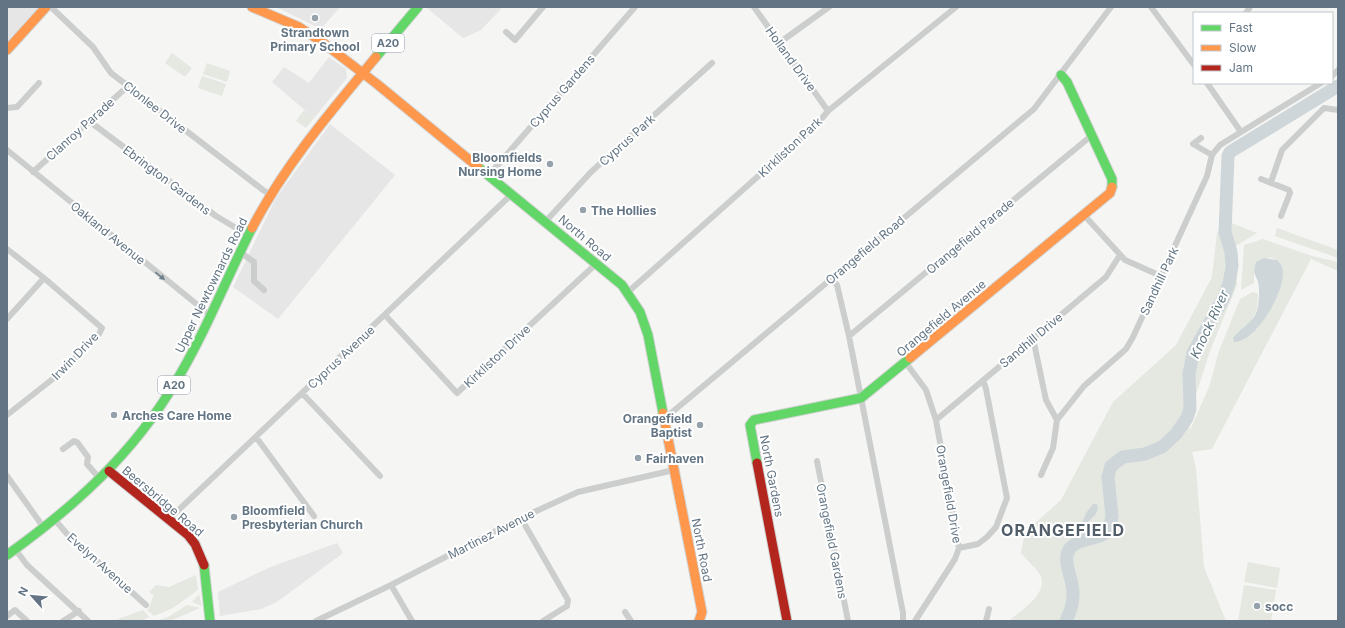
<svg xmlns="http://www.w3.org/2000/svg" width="1345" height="628" font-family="Inter,sans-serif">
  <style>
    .built { fill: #e5e6e5 }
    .green { fill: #e4e8e1 }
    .water { fill: #ced6d9 }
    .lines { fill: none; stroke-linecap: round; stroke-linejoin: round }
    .river { stroke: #ced6d9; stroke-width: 13 }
    .fast-casing { stroke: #d1d3d3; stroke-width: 11 }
    .slow-casing { stroke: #d1d3d3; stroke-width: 11 }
    .jam-casing { stroke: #d1d3d3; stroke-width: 11 }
    .street { stroke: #cccece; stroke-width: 6 }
    .fast { stroke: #63d668; stroke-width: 9 }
    .slow { stroke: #ff974d; stroke-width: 9 }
    .jam { stroke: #b3261e; stroke-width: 9 }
    .oneway { fill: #6e7e8b }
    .poi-dot { fill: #96a2ab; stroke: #fff; stroke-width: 1.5 }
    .labels { text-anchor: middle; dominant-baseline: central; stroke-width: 4; stroke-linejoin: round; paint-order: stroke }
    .shield { fill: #fff; stroke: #929ea9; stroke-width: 1 }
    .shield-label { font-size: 11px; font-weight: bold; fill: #637584 }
    .poi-label { font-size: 12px; font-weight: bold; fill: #637584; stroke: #fff; text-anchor: start }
    .street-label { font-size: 12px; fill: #637584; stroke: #fff }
    .water-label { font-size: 13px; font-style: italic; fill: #5f7781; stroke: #fff }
    .district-label { font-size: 16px; font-weight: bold; letter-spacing: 1px; fill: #515e69; stroke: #fff }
  </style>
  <rect width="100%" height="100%" fill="#f5f5f3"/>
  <path class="built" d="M7 7H39L7 41Z
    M276 7H340L321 29Z
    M428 7H499L501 9 481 30 463 38 427 8Z
    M329 57 346 69 347 78 314 118 272 82 284 67 309 83Z
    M330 124 395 175 278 319 233 287 276 198Z
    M337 543 343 553 277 602 261 609 220 616 218 592 268 568Z"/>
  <path class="green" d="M172 53 192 68 185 77 165 63Z
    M207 63 230 71 227 82 203 74Z
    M202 76 226 84 222 96 198 88Z
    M304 110 314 118 306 128 296 121Z
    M1226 221 1257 233 1236 246 1237 285 1210 351 1193 404C1190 379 1194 356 1205 333 1214 315 1228 299 1232 279 1237 260 1230 240 1226 221Z
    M1223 224 1227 251 1222 287 1187 362 1183 386 1190 430 1209 387 1219 351 1240 299 1253 292 1258 294 1257 310 1239 342 1283 276C1281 258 1272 253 1256 262L1254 269V283L1241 290 1244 245 1263 239 1312 256 1338 262V271L1311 259 1212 449 1192 452 1196 469 1204 567 1226 621H1009C1020 611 1047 595 1041 577 1038 569 1026 560 1021 553L1025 532 1061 500 1113 402 1176 345 1212 277 1217 233Z
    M1277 228 1338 250V258L1275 236Z
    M1248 562 1280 568 1277 588 1244 582Z
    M196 575 198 590 173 608 154 616 147 610C152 606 150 600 154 596L149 592 156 585 169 587Z
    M1244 585 1276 590 1271 621H1238Z
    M199 594 202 606 192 602Z
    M187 605 200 608 170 621H156L168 617Z
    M143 610 149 617 141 621H113Z"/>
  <path class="water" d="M1264 258 1277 260C1281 264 1283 268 1283 274 1283 294 1256 342 1234 342L1233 338C1240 328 1252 324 1257 311 1259 304 1260 289 1258 282 1255 272 1252 275 1256 262Z
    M1093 504H1097C1100 515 1089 519 1084 526 1080 531 1081 537 1075 540L1086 513Z"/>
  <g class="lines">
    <path class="river" d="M1066 621C1070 613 1073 604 1073 594 1074 580 1060 559 1071 547 1082 536 1099 541 1109 530L1112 516 1108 477 1111 466 1123 457 1145 454 1162 447 1176 434 1187 418 1190 409 1189 374 1193 353 1225 295 1229 283 1232 266 1231 252 1225 232 1228 156 1230 152 1338 86"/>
    <defs>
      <path id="fast" d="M376 57 418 7
        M1061 75 1067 82 1112 179V187
        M478 167 622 285 640 312 648 335 663 413
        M757 463 750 425 754 420 861 398 910 358
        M7 555C74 507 133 454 175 383 205 334 226 279 252 228
        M204 565 210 621"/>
      <path id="slow" d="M252 7 299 27 322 42 377 84 478 167
        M7 50 46 7
        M252 228C285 165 331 111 376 57
        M910 358 1110 193 1112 187
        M663 413 702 612 699 621"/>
      <path id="jam" d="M757 463 787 621
        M109 471 188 535 195 544 204 565"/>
    </defs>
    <use href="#fast" class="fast-casing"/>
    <use href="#slow" class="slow-casing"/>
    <use href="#jam" class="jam-casing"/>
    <path class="street" d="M51 7 93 47 111 73 263 190 271 195
      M754 7 828 111
      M1151 7 1194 65
      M1246 13 1250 7
      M506 32 515 40 543 7
      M779 43 829 7
      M1332 76 1338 70
      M1207 83 1241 132
      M7 108 17 107 39 83
      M89 121 216 216 248 235
      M1201 138 1193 144 1212 155
      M7 150 210 315
      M33 172 128 86
      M489 175 635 7
      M1261 179 1289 190 1290 193 1281 216
      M1271 182 1282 150 1324 108 1338 110
      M1084 215 1125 260 1161 276
      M546 221 591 172 712 63
      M7 249 44 278 7 319
      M240 252 254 262V281L264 290
      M831 278 837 285 849 336 903 613V621
      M628 292 818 123 828 111 956 7
      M385 315 457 393 597 263
      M849 336 1091 136
      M1033 338 1046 400 1057 420
      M906 363 926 390 936 420 959 548 955 559 915 621
      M302 393 380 476
      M7 415 59 374 99 334 102 328 44 278
      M664 419 1034 109 1111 7
      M936 420 1106 277 1120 255
      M256 437 314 516
      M63 449 74 441 77 442 88 457 87 464 100 479
      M817 461 848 621
      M1041 475 1053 448 1057 420 1084 386 1126 349 1133 337 1207 176 1212 155 1220 145 1321 83
      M7 476 44 528
      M521 518 568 600 567 606 543 621
      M169 519 512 194
      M55 520 68 535 146 605
      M959 548 978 544 987 537 996 527 1007 498 986 389 983 380
      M15 549 27 565 88 621
      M391 585 412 621
      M625 612 631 621
      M7 616 15 610 27 621
      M63 621 79 611
      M316 621 391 585 521 518 578 492 674 470
      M986 621 989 609"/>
    <use href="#fast" class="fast"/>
    <use href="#slow" class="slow"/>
    <use href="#jam" class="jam"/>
  </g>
  <defs><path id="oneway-solid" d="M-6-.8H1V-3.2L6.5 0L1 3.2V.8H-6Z"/></defs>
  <use class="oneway" href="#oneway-solid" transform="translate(160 276) rotate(39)"/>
  <g class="poi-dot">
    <circle cx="315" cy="18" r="4"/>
    <circle cx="550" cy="164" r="4"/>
    <circle cx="583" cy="210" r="4"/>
    <circle cx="114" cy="415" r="4"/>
    <circle cx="700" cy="425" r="4"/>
    <circle cx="638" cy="458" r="4"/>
    <circle cx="234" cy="517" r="4"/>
    <circle cx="1257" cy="606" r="4"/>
  </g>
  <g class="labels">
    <g class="shield">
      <rect x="372" y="34" width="32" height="18" rx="3"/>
      <rect x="158" y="376" width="32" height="18" rx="3"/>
    </g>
    <g class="shield-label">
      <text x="388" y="43">A20</text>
      <text x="174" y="385">A20</text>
    </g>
    <g class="poi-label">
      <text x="315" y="32" text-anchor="middle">Strandtown<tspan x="315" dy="14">Primary School</tspan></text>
      <text x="542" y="157" text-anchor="end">Bloomfields<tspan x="542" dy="14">Nursing Home</tspan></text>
      <text x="591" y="210">The Hollies</text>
      <text x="122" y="415">Arches Care Home</text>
      <text x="692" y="418" text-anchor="end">Orangefield<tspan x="692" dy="14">Baptist</tspan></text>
      <text x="646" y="458">Fairhaven</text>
      <text x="242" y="510">Bloomfield<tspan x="242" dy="14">Presbyterian Church</tspan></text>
      <text x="1265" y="606">socc</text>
    </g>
    <g class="street-label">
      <text transform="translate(791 59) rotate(54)">Holland Drive</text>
      <text transform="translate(562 91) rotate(-49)">Cyprus Gardens</text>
      <text transform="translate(155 107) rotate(38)">Clonlee Drive</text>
      <text transform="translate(80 129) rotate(-42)">Clanroy Parade</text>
      <text transform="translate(627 140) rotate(-42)">Cyprus Park</text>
      <text transform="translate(790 147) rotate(-43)">Kirkliston Park</text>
      <text transform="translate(167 180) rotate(37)">Ebrington Gardens</text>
      <text transform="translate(108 233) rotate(39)">Oakland Avenue</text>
      <text transform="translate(970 236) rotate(-40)">Orangefield Parade</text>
      <text transform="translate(585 238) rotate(40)">North Road</text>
      <text transform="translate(865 250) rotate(-40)">Orangefield Road</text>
      <text transform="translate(1159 281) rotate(-65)">Sandhill Park</text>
      <text transform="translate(211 285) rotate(-64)">Upper Newtownards Road</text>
      <text transform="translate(941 318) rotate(-40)">Orangefield Avenue</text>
      <text transform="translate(1031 340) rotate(-40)">Sandhill Drive</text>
      <text transform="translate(75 356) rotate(-46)">Irwin Drive</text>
      <text transform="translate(497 356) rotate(-43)">Kirkliston Drive</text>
      <text transform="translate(341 357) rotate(-43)">Cyprus Avenue</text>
      <text transform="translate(772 476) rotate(79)">North Gardens</text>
      <text transform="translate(949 494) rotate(80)">Orangefield Drive</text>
      <text transform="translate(163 501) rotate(40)">Beersbridge Road</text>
      <text transform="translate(491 534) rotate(-27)">Martinez Avenue</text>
      <text transform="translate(832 541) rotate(79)">Orangefield Gardens</text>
      <text transform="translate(702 550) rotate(79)">North Road</text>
      <text transform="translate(100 563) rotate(42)">Evelyn Avenue</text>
    </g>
    <g class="water-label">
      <text transform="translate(1209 324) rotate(-65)">Knock River</text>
    </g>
    <g class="district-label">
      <text x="1063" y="530">ORANGEFIELD</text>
    </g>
  </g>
  <rect width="1345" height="628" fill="none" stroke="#637584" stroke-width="16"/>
  <rect x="1193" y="12" width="140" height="72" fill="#ffffff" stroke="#c1c8ce"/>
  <rect x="1201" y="25" width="20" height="6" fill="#63d668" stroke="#c1c8ce"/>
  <text x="1229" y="32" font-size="12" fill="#637584">Fast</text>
  <rect x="1201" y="45" width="20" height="6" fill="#ff974d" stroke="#c1c8ce"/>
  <text x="1229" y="52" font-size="12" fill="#637584">Slow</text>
  <rect x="1201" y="65" width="20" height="6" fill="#b3261e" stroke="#c1c8ce"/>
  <text x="1229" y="72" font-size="12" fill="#637584">Jam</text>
  <g transform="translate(32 596) rotate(297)" stroke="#ffffff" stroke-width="3" paint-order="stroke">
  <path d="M0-3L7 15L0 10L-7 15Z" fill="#637584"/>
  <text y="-6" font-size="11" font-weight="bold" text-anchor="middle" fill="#637584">N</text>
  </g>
</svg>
